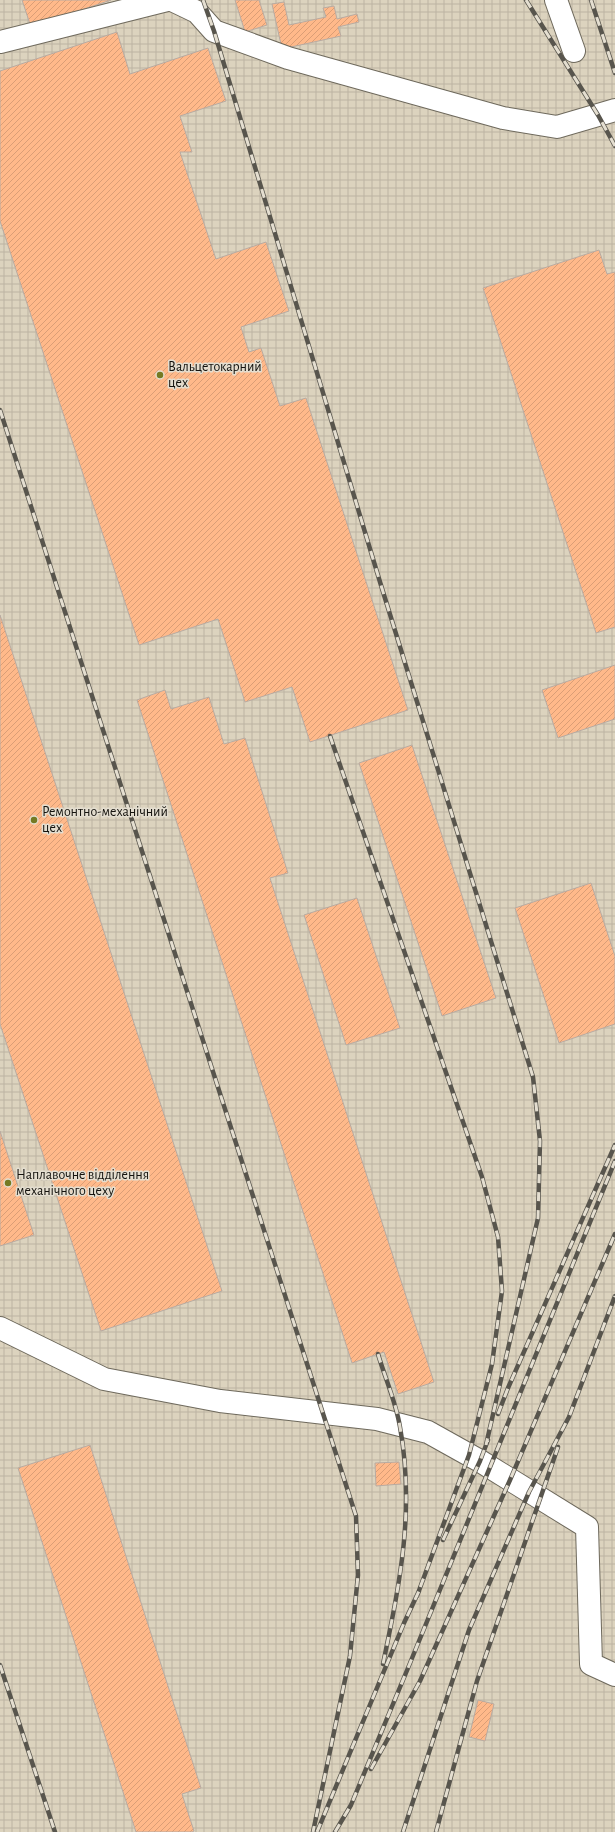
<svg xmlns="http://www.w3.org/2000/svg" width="615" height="1832" font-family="'Alegreya Sans',sans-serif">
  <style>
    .industrial { fill: url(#industrial-grid) }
    .building { fill: url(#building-hatch); stroke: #b8aba2 }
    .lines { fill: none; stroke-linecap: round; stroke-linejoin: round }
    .minor-casing { stroke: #6e695c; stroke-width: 24 }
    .minor { stroke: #fff; stroke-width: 22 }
    .rail-casing { stroke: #58554d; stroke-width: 4.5 }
    .rail { stroke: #e4ded0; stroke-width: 3; stroke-dasharray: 9; stroke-linecap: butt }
    .poi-dot { fill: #747a23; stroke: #e4ded0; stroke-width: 1.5 }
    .labels { text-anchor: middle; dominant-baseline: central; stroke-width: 3; stroke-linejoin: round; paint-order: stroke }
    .poi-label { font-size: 14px; fill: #15130e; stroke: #e4ded0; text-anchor: start }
  </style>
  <defs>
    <pattern id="industrial-grid" width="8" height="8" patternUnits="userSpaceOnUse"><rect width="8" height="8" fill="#dcd3be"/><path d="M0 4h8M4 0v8" fill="none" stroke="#bcb4a2"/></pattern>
    <pattern id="building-hatch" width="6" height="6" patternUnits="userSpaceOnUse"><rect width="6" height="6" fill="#ffb98a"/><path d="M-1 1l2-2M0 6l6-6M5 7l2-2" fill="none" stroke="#da9e76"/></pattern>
  </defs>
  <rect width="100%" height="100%" fill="#e4ded0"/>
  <path class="industrial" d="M0 0H615V1832H0Z"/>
  <path class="building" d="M22 0H111L31 27Z
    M235 0H259L267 25 245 32Z
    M284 2 289 25 326 17 323 8 334 6 337 19 357 14 359 22 338 27 341 36 282 49 272 4Z
    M117 32 130 74 208 48 226 101 180 116 192 152H180L216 259 266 242 289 311 241 327 249 352 261 348 280 406 306 398 408 710 310 742 292 687 245 702 218 619 139 645 0 221V71Z
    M599 250 607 274 615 272V627L596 633 483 288Z
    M0 615 222 1291 101 1331 0 1024Z
    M615 665V719L558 738 542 690Z
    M165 690 171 709 209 697 224 744 245 738 288 873 270 878 434 1382 398 1394 384 1352 352 1363 137 700Z
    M412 745 496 998 442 1016 359 763Z
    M591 883 615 956V1024L559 1043 515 908Z
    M357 898 400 1028 346 1045 304 915Z
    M0 1131 34 1235 0 1246Z
    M90 1445 201 1788 182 1794 194 1831 192 1832H136L18 1468Z
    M399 1462 401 1484 376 1486 375 1463Z
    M478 1700 494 1704 485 1741 469 1737Z"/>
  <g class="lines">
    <defs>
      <path id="minor" d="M172 0 197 12 214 31 288 58 503 118 557 127 615 110
        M556 0 574 51
        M0 42 167 0
        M0 1328 104 1379 220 1401 377 1419 428 1432 480 1461 587 1527 591 1664 615 1675"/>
    </defs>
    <use href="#minor" class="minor-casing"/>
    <use href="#minor" class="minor"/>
    <defs>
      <path id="rail" d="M203 0 214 31 380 582 533 1077 540 1141 538 1218 486 1445
        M526 0 598 115 615 146
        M591 0 615 73
        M0 410 356 1516 358 1575 350 1656 313 1832
        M330 736 482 1177 498 1237 502 1291 492 1364 469 1455 417 1596
        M378 1354C385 1378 396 1402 400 1427 415 1510 400 1582 383 1664
        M498 1414 508 1388 615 1145
        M443 1540 480 1461 488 1440
        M0 1665 55 1832
        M371 1769 420 1681 510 1480 615 1234
        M317 1832 404 1623 419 1591
        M335 1832 351 1805 408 1668 615 1161
        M403 1832 469 1630 529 1492 569 1417 615 1296
        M436 1832 477 1681 558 1447"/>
    </defs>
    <use href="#rail" class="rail-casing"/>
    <use href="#rail" class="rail"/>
  </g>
  <g class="poi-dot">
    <circle cx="160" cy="375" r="4"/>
    <circle cx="34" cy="820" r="4"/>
    <circle cx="8" cy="1183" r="4"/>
  </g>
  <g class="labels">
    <g class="poi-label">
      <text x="168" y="367">Вальцетокарний<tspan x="168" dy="16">цех</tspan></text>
      <text x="42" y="812">Ремонтно-механічний<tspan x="42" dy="16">цех</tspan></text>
      <text x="16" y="1175">Наплавочне відділення<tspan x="16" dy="16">механічного цеху</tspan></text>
    </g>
  </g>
</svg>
